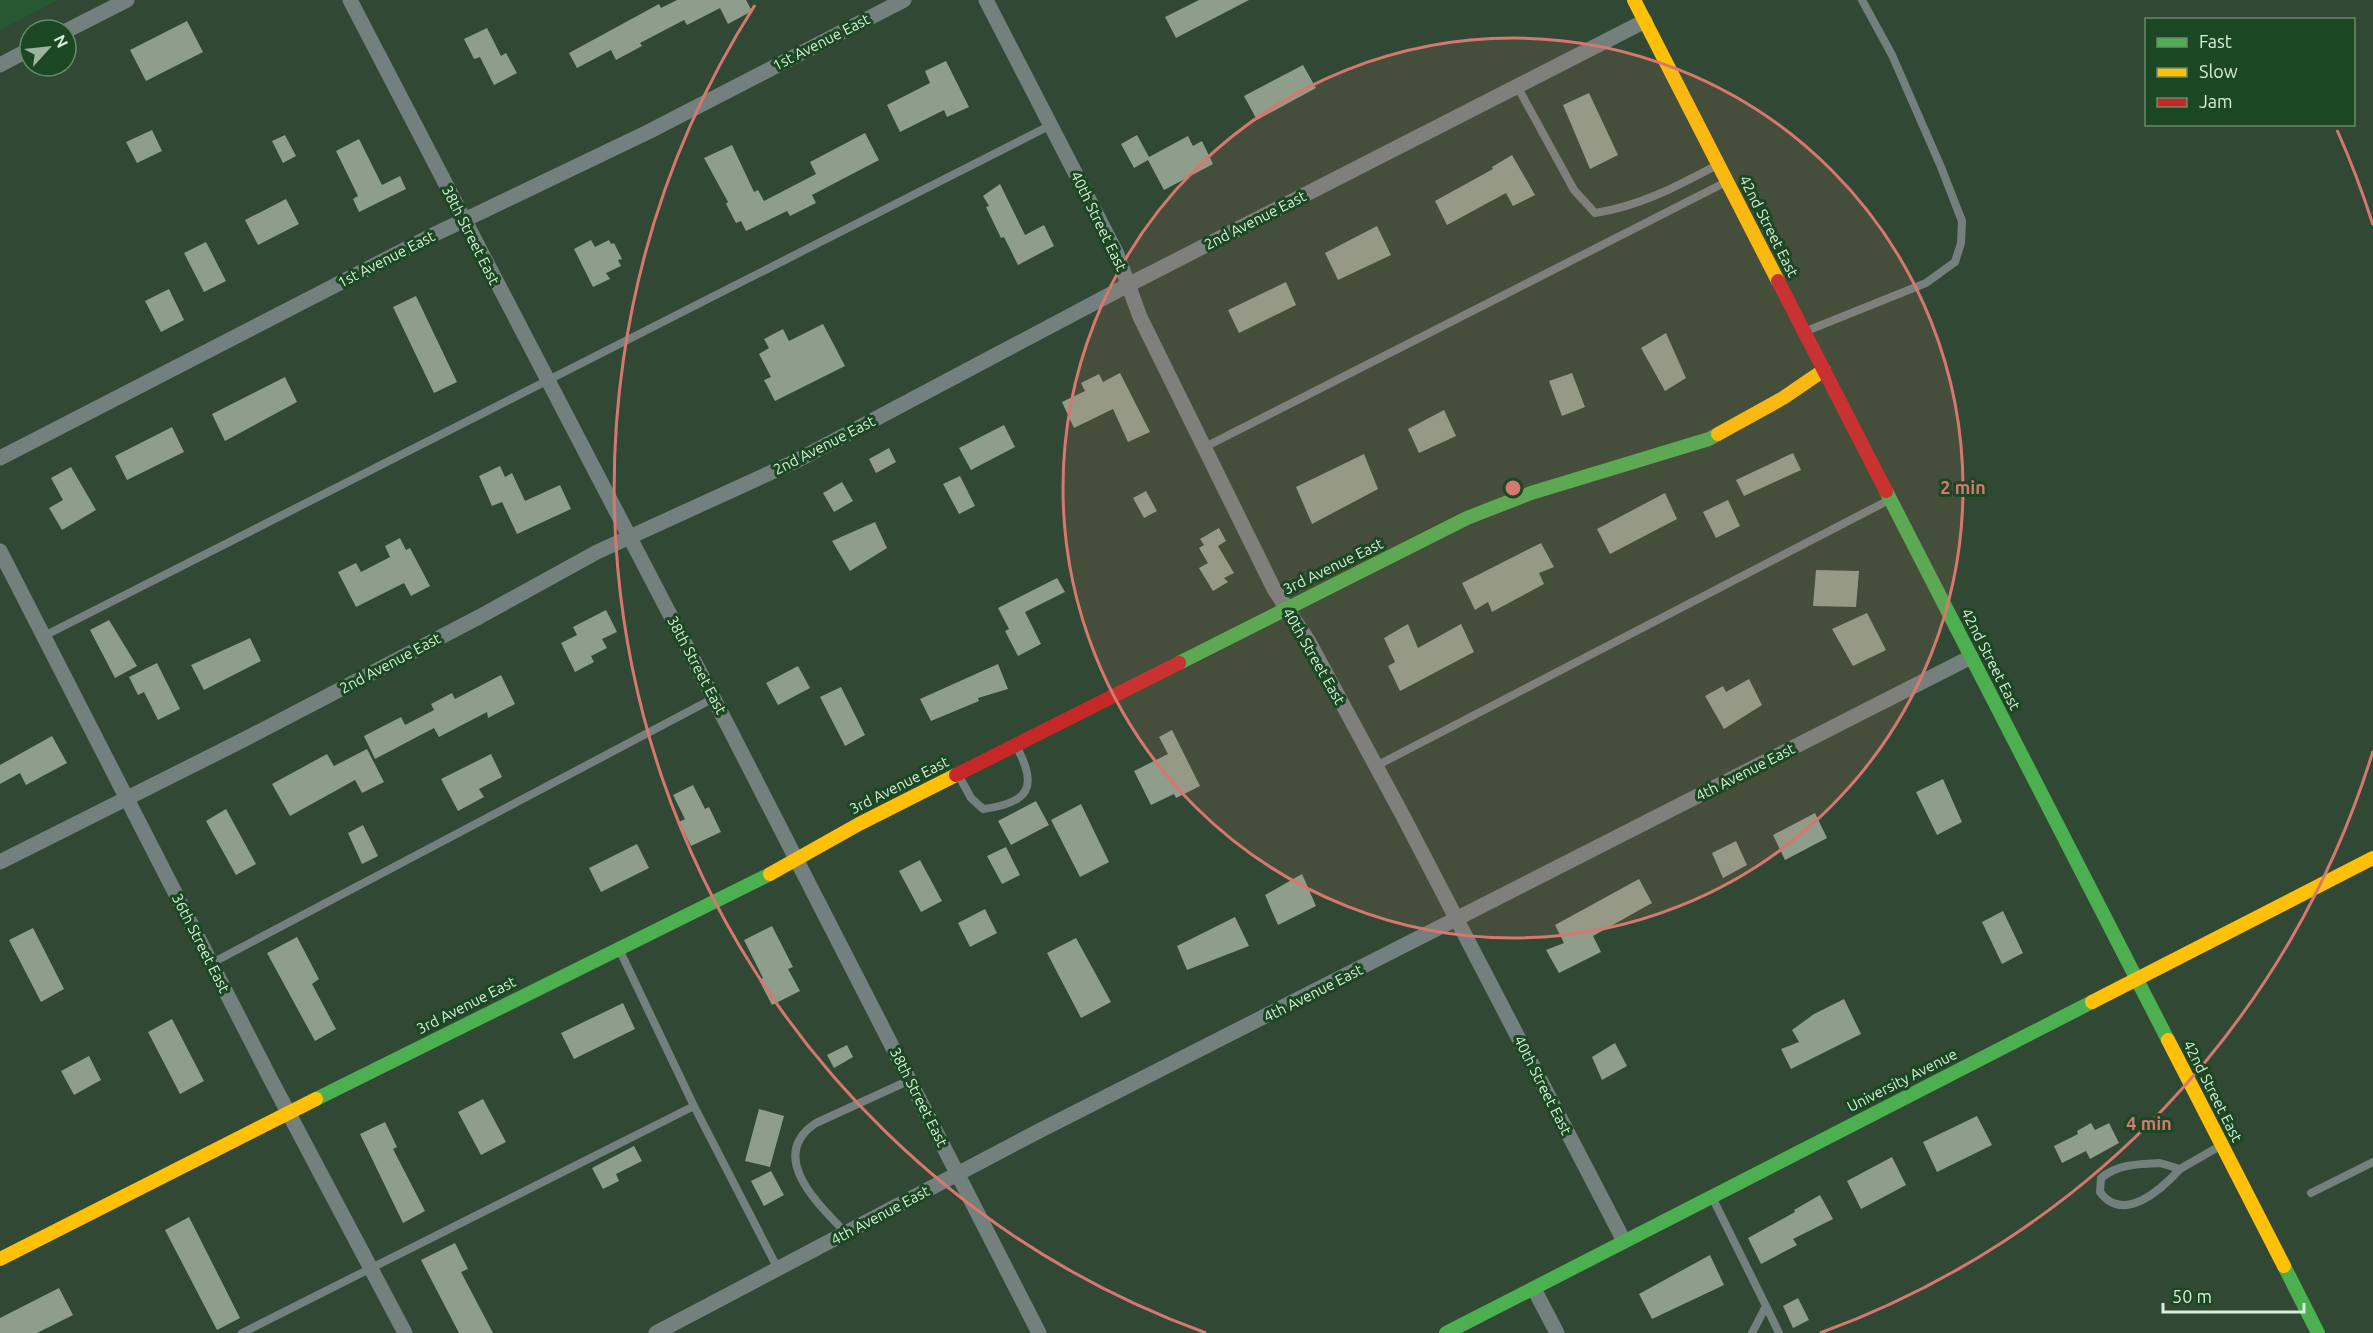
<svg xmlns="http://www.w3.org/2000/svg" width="2373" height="1333" font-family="Ubuntu,sans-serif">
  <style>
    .built { fill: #285831 }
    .building { fill: #8e9e8a }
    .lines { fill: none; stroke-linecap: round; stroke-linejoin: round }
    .lane { stroke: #73807e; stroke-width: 8 }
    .street { stroke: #73807e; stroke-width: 15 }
    .fast { stroke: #4caf50; stroke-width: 14 }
    .slow { stroke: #ffc107; stroke-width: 14 }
    .jam { stroke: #c62828; stroke-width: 14 }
    .ring { fill: none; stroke: #d6786f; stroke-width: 3 }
    .labels { text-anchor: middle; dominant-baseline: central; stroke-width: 6; stroke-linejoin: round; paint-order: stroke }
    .street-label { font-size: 15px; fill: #d7efd9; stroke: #1c4723 }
    .centre { fill: #d6786f; stroke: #1c4723; stroke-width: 3 }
    .ring-label { font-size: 18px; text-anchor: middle; font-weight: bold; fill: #d6786f; stroke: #1c4723; stroke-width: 6; stroke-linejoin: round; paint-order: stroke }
  </style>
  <rect width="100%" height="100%" fill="#314834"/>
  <path class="built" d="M0 0H58L0 30Z"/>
  <path class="building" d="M677 0H746L752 11 728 24 720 8 687 25 684 20 640 43 642 46 616 60 611 50 577 68 569 53 659 4 661 8Z
    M1199 0H1249L1176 38 1165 17Z
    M187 21 203 52 146 81 130 50Z
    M487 28 501 56 506 53 517 73 494 85 480 57 474 59 464 39Z
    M946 61 969 107 947 117 944 110 900 132 887 105 930 83 925 71Z
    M1303 65 1316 88 1257 120 1244 96Z
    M1589 93 1618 155 1590 169 1563 105Z
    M152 130 162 151 137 163 126 142Z
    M865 133 879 160 812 195 816 203 790 216 787 211 746 231 741 221 736 223 726 204 728 202 704 158 732 145 754 192 758 190 764 201 816 174 810 162Z
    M285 135 296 156 283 163 272 141Z
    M1137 135 1149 157 1188 136 1193 146 1202 141 1213 164 1164 190 1148 160 1134 168 1121 144Z
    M359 139 382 185 400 176 406 189 359 212 353 199 358 196 336 151Z
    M1512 155 1535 195 1513 206 1506 193 1447 225 1435 201 1493 169 1492 167Z
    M1000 184 1025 235 1044 225 1054 246 1018 265 1004 237 1001 238 986 207 989 206 983 196Z
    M286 199 299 224 258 245 245 220Z
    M1377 226 1391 255 1338 280 1325 253Z
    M591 240 595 247 609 240 611 244 614 243 622 259 618 260 621 266 606 273 610 279 593 287 574 249Z
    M206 242 226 281 204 292 184 253Z
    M1286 282 1296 305 1239 333 1228 310Z
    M169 289 184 320 161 332 145 301Z
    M416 296 457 382 434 393 393 307Z
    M823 324 845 366 775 401 764 380 771 377 759 354 769 348 764 339 783 329 789 341Z
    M1666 333 1686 378 1665 391 1641 348Z
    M1120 373 1150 432 1128 442 1113 409 1074 428 1062 402 1085 391 1081 383 1099 374 1103 382Z
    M1572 373 1585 407 1562 416 1549 381Z
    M285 377 297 402 225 441 212 414Z
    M1444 410 1456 436 1419 453 1408 429Z
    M1004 425 1015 447 971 470 959 448Z
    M172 427 184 452 127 480 115 456Z
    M889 448 896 462 876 473 869 459Z
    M1793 453 1801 470 1744 496 1736 480Z
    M1364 454 1378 489 1312 524 1296 487Z
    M500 466 505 477 512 473 525 501 560 485 571 509 517 534 502 502 492 506 479 476Z
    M71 467 96 510 62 530 49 508 63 500 51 478Z
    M960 476 975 506 959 514 943 484Z
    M842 482 853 501 834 512 823 493Z
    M1146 491 1157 511 1144 518 1133 498Z
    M1665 493 1677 519 1610 554 1597 529Z
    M1728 500 1740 526 1716 538 1703 512Z
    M875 522 887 548 850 571 832 541Z
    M1219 528 1226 541 1218 546 1234 573 1224 578 1228 582 1213 591 1199 568 1208 563 1199 548 1204 545 1200 539Z
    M400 538 406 550 410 548 430 586 411 596 404 583 356 607 338 572 356 563 361 572 390 557 385 546Z
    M1541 543 1554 567 1539 573 1544 584 1492 612 1488 602 1475 610 1462 583Z
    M1816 570 1859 571 1856 607 1813 606Z
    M1057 578 1065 592 1025 612 1041 644 1018 656 1005 631 1009 629 998 608Z
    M606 610 617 632 602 639 607 648 591 656 594 662 575 672 561 643 577 635 573 627Z
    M1867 613 1886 650 1853 666 1832 629Z
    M109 620 137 666 115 678 90 630Z
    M1408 624 1418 648 1461 624 1474 652 1400 691 1388 666 1395 662 1384 638Z
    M250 638 261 661 204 690 191 665Z
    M157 663 180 709 158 720 144 692 138 695 129 677Z
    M998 664 1008 689 978 698 979 701 931 721 920 699Z
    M798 666 810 688 778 705 766 683Z
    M501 675 515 704 488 718 487 712 439 737 434 728 375 759 364 736 401 717 405 725 434 710 431 704 452 693 455 699Z
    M1749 679 1762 705 1724 729 1705 696 1723 686 1726 692Z
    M841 687 865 735 845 746 820 697Z
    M1172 730 1200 786 1176 798 1174 794 1151 805 1134 771 1168 754 1159 737Z
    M52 736 67 763 26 785 20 773 0 784V765Z
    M367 749 384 782 362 793 355 780 290 816 272 784 327 754 334 766Z
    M491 754 502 777 479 789 484 797 458 811 441 779Z
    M1943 779 1962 822 1937 835 1916 792Z
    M693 785 705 809 709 807 721 832 691 846 679 822 685 819 673 795Z
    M1036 801 1049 825 1011 845 998 821Z
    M1081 804 1109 862 1080 877 1051 820Z
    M226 809 256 864 236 875 206 821Z
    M1815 813 1827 838 1785 860 1773 835Z
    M363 825 378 856 362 864 348 833Z
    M1736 841 1747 865 1723 878 1712 853Z
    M637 844 649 868 601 892 589 868Z
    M1006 847 1020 875 1002 884 987 856Z
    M920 860 942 901 921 912 899 871Z
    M1302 874 1316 906 1278 925 1265 895Z
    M1639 879 1652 903 1593 936 1601 952 1559 973 1546 950 1564 943 1555 925Z
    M985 909 997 933 970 947 958 923Z
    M2003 911 2023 953 2002 964 1982 922Z
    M1235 917 1249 946 1187 970 1177 946Z
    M772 926 793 967 788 969 800 991 772 1005 759 980 763 978 744 940Z
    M33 928 64 989 41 1002 9 940Z
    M297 937 319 979 312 984 336 1029 315 1041 267 953Z
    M1076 938 1111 1002 1081 1018 1047 953Z
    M1844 999 1861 1034 1791 1069 1781 1049 1799 1042 1792 1030 1814 1014Z
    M623 1003 635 1029 574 1059 561 1033Z
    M172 1019 204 1081 180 1094 148 1032Z
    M1615 1043 1627 1066 1602 1080 1592 1057Z
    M847 1045 853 1057 834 1068 827 1055Z
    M89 1056 101 1080 74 1095 61 1071Z
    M483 1099 506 1142 481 1155 458 1112Z
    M759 1109 784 1116 770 1167 745 1161Z
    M1977 1116 1992 1145 1937 1172 1923 1142Z
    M385 1122 397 1147 393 1149 425 1211 403 1223 360 1134Z
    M2091 1123 2095 1130 2109 1123 2119 1143 2090 1159 2086 1151 2062 1163 2054 1146 2078 1134 2077 1131Z
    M634 1146 642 1161 616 1174 619 1181 603 1189 592 1168Z
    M1892 1157 1906 1185 1861 1209 1847 1181Z
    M771 1171 784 1195 764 1206 751 1181Z
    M1820 1195 1833 1219 1793 1239 1797 1245 1761 1264 1748 1238 1795 1212 1794 1210Z
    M189 1217 240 1318 217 1330 165 1230Z
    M455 1243 468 1269 461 1272 493 1333H459L421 1260Z
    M1710 1255 1724 1285 1652 1319 1639 1294Z
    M59 1288 73 1315 37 1333H0V1318Z
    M1798 1298 1809 1320 1793 1328 1783 1306Z"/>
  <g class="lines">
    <path class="lane" d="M1517 86 1574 190 1595 213C1640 206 1678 186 1717 165
      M1804 332 1926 283 1955 262 1961 243 1962 221 1941 167 1892 55 1862 0
      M1203 448 1726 182
      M44 636 1051 125
      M1376 766 1889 500
      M959 776 971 798 983 809C1029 803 1039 787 1016 746
      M619 949 694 1106 778 1269
      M212 963 714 698
      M2160 1163 2180 1169C2161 1190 2123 1224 2100 1192L2101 1178C2118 1164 2139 1164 2160 1163Z
      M2180 1169 2220 1146
      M2311 1193 2373 1162
      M1712 1197 1766 1306
      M846 1233C819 1205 766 1156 816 1123L910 1080
      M242 1333 694 1106
      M1752 1333 1766 1306 1779 1333"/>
    <path class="street" d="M350 0 729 728 1039 1333
      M986 0 1117 254 1140 317 1274 589 1309 642 1403 816 1624 1241
      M66 31 127 0
      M0 65 30 49
      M0 458 433 235 648 132 904 0
      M0 551 270 1078 405 1333
      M0 862 247 738 479 617 597 552 796 461 1128 285 1645 21
      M1534 1289 1557 1333
      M656 1333 1037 1132 1971 657"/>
    <path class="fast" d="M1886 491 2168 1040
      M1179 663 1467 518 1531 493 1709 439 1718 434
      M316 1099 770 874
      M2284 1266 2318 1333
      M1446 1333 2092 1002"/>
    <path class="slow" d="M1634 0 1778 281
      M1718 434 1783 398 1824 370
      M770 874 859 824 956 775
      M2092 1002 2373 858
      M2168 1040 2284 1266
      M0 1259 316 1099"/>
    <path class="jam" d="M1778 281 1886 491
      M956 775 1179 663"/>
  </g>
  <circle cx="1513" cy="488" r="450" fill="#d6786f" fill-opacity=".12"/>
  <g class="ring">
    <circle cx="1513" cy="488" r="450"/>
    <path d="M2373 751A899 899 0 0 1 1820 1333M1206 1333A899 899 0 0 1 755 5M2337 130A899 899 0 0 1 2373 225"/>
  </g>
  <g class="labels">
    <g class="street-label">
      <text transform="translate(821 42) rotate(-27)">1st Avenue East</text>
      <text transform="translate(1255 220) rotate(-27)">2nd Avenue East</text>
      <text transform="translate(1099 221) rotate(64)">40th Street East</text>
      <text transform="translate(1769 226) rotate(63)">42nd Street East</text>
      <text transform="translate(471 235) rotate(63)">38th Street East</text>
      <text transform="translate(386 259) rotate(-27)">1st Avenue East</text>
      <text transform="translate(824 445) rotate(-27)">2nd Avenue East</text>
      <text transform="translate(1333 566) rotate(-26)">3rd Avenue East</text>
      <text transform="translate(1314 656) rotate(60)">40th Street East</text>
      <text transform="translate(1991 659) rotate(63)">42nd Street East</text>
      <text transform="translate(390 663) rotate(-28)">2nd Avenue East</text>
      <text transform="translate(697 665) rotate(62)">38th Street East</text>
      <text transform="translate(1745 772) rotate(-27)">4th Avenue East</text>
      <text transform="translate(899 785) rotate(-27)">3rd Avenue East</text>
      <text transform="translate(201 943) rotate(63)">36th Street East</text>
      <text transform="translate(1313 993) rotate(-27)">4th Avenue East</text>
      <text transform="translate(466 1005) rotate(-27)">3rd Avenue East</text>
      <text transform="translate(1902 1080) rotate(-27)">University Avenue</text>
      <text transform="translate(1543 1085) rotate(63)">40th Street East</text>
      <text transform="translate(2213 1091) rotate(63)">42nd Street East</text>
      <text transform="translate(919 1097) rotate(63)">38th Street East</text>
      <text transform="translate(880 1215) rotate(-28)">4th Avenue East</text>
    </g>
  </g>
  <circle cx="1513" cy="488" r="9" class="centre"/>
  <g class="ring-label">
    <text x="1963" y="494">2 min</text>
    <text x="2149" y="1130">4 min</text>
  </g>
  <rect x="2145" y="18" width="210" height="108" fill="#1c4723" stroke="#678a6c" stroke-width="1.5"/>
  <rect x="2157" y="38" width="30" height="9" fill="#4caf50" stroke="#678a6c" stroke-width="1.5"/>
  <text x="2199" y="48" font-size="18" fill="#d7efd9">Fast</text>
  <rect x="2157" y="68" width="30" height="9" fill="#ffc107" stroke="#678a6c" stroke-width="1.5"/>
  <text x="2199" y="78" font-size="18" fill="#d7efd9">Slow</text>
  <rect x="2157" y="98" width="30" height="9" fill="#c62828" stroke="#678a6c" stroke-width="1.5"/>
  <text x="2199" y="108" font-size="18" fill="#d7efd9">Jam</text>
  <g transform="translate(48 48) rotate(63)"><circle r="28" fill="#1c4723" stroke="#678a6c" stroke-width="1.5"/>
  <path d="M0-4.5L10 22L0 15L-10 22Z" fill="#9db59f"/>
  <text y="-9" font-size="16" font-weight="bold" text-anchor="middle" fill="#d7efd9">N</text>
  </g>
  <path d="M2163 1303v9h141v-9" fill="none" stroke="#d7efd9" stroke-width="3"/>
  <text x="2172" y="1303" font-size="18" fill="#d7efd9" stroke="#1c4723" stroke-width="4.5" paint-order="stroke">50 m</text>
</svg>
